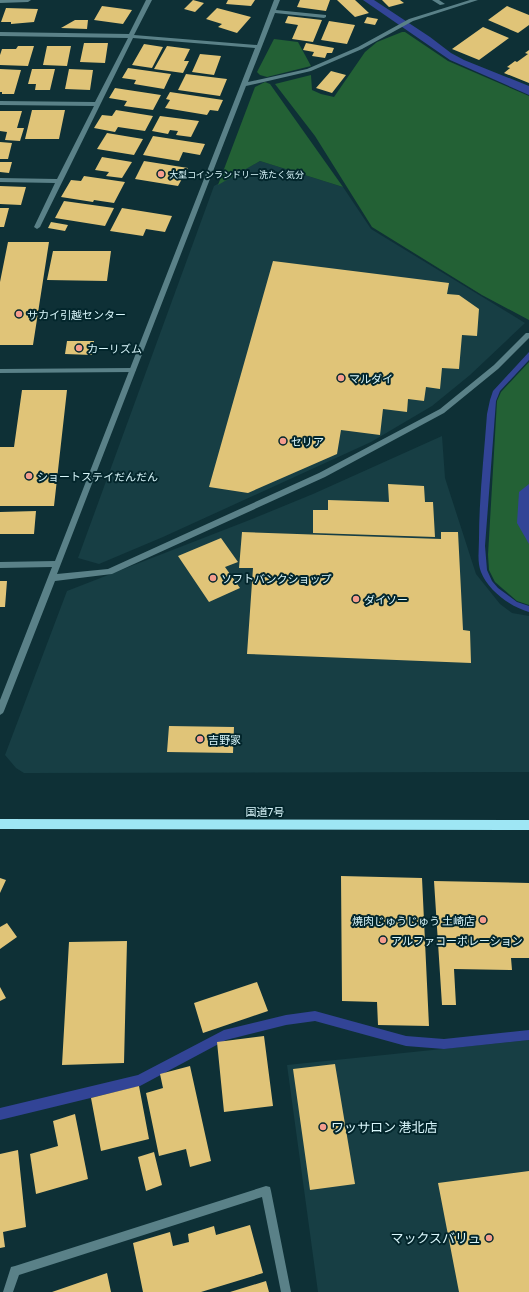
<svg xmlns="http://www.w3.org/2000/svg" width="529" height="1292" font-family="Commissioner,'Noto Sans JP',sans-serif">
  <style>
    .built { fill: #173e44 }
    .green { fill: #236135 }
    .water { fill: #324496 }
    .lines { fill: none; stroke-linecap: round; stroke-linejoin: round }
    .stream { fill: #324496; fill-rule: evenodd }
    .building { fill: #e0c478 }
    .minor { fill: #5a8188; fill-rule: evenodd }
    .tertiary { fill: #5a8188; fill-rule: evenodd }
    .trunk { fill: #9ee6f4; fill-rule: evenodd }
    .poi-dot { fill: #f59d8e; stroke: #03262c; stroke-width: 1.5 }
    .labels { text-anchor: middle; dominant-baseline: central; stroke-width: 4; stroke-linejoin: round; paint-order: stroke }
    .far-poi-label { font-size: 9px; fill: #daf7fc; stroke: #03262c; text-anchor: start }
    .poi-label { font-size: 11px; fill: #daf7fc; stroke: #03262c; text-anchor: start }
    .street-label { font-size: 11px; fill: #daf7fc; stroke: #03262c }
    .near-poi-label { font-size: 13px; fill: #daf7fc; stroke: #03262c; text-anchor: start }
  </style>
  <rect width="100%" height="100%" fill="#0e3036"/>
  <path class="built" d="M260 161 343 187 371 229 525 323 470 375 432 406 371 442 163 537 99 564 78 558 214 186Z
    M442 436 445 478 476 574 500 604 512 613 529 616V772L24 773 16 768 5 755 67 591 257 517 313 494Z
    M529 1040V1292H318L287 1065Z"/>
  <path class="green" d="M402 32H405L448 61 529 96V320L482 295 372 227 315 136 275 84 311 75 312 90 321 94 334 97 365 52 377 42Z
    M274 39 298 42 311 66 267 77 260 75 257 72Z
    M265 82 270 84 343 187 260 161 218 185 255 87Z
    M529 362V605L517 601 495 582 489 570 488 555 497 401 501 392Z"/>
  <path class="water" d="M363 0H374L430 37 451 53 464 60 529 86V95L450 60Z
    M529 352V360L500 391 496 401 485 546 487 570 492 581 498 588 517 602 529 606V612C510 607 488 590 481 572 477 562 479 550 479 539 479 498 484 456 487 414L490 400 493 391Z
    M529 484V544L517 523 519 492Z"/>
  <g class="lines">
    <path class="stream" d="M315 1011 406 1036 444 1039 529 1030V1040L444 1049 406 1046 315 1021 286 1025 226 1040 140 1086 0 1120V1108L138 1075 224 1030 286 1015Z"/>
  </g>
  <path class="building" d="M193 0 204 3 195 12 184 9Z
    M228 0H255L251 6 226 4Z
    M300 0H330L326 11 297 7Z
    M337 0H355L369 13 355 17Z
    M382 0H400L404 3 389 7Z
    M102 6 132 10 123 24 94 20Z
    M507 6 529 15V25L518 33 488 20Z
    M6 8 38 9 34 22 11 24V22H1Z
    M217 8 251 17 237 33 218 27 222 24 206 19Z
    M288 16 322 20 313 42 292 39 298 25 285 23Z
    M367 17 378 19 375 25 364 23Z
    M75 20H88L87 29 61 28Z
    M329 21 355 25 347 44 321 40Z
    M483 27 509 38 479 60 452 49Z
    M84 43H108L105 63 80 62Z
    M306 43 334 48 332 53H327L325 58 312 56 314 52 303 50Z
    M144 44 163 47 152 68 132 65Z
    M18 46H34L28 66 0 65V55L2 49H16Z
    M47 46H71L67 66 43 65Z
    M167 46 190 49 184 61H189L183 73 154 69Z
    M529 50V83L504 73 510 68 507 67 515 61 517 62 528 54 525 53Z
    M200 54 221 56 214 75 192 72Z
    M128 68 171 74 164 89 134 84 136 80 122 78Z
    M0 69 21 70 14 94H2V92H0Z
    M32 69H55L50 90H35L36 84H28Z
    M69 69 93 70 90 90 65 89Z
    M331 71 346 75 332 93 316 88Z
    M186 74 227 79 220 96 178 90Z
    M115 88 161 95 153 110 124 106 127 101 109 98Z
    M170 92 223 100 218 111 210 110 207 115 165 108 170 100 166 99Z
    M32 110H65L59 139H25Z
    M116 110 153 116 145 131 118 127 115 132 94 128 102 115 112 116Z
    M0 111H22L17 128H24L20 141 5 140 7 132 0 131Z
    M160 116 199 121 191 137 176 135 178 131 170 130 168 134 152 131Z
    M107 133 143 139 134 155 97 149Z
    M153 136 205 144 200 155 183 152 179 161 143 155Z
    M0 142 12 143 8 159H0Z
    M102 157 132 162 122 178 106 176 109 172 95 170Z
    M144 161 188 168 178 186 135 179Z
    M0 162H12L9 173 0 172Z
    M84 176 125 182 114 203 94 200 93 202 61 197 71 180 81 181Z
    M0 186 26 187 21 205 0 204Z
    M64 201 114 208 105 226 55 218Z
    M0 208H9L4 227H0Z
    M122 208 172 216 165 232 146 229 143 236 110 231Z
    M51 222 68 225 65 231 48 228Z
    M8 242H49L33 345H0V282Z
    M53 251H111L107 281 47 280Z
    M273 261 449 283 447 294 459 295 479 309 477 336 462 335 459 369 442 368 440 389 426 387 424 401 408 399 407 412 383 409 380 435 341 430 337 454 248 493 209 487Z
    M67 341H94L92 355 65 354Z
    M22 390H67L54 506H0V447H14Z
    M388 484 424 486 425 502H433L435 537 313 533V510H328V500L389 502Z
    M36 511 34 534H0V512Z
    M242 532 441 539V532H458L463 630 470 631 471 663 247 654 253 568H239Z
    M221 538 238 562 225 567 240 588 209 602 178 556Z
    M0 581H7L5 607H0Z
    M169 726 234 727 233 753 167 752Z
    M341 876 422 878 429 1026 378 1025 377 1002 342 1001Z
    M0 878 6 880 0 893Z
    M434 881 529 883V958H511L512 970 454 969 456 1005H442Z
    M7 923 17 937 0 949V927Z
    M127 941 124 1063 62 1065 69 942Z
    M257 982 268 1011 203 1033 194 1003Z
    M0 987 6 998 0 1001Z
    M264 1036 273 1106 224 1112 217 1042Z
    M335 1064 355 1184 310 1190 293 1069Z
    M190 1066 211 1161 190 1167 186 1149 159 1156 146 1093 163 1088 160 1074Z
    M139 1086 149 1139 101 1151 91 1098Z
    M75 1114 88 1179 36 1194 30 1154 58 1146 53 1121Z
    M18 1150 26 1227 3 1232 5 1247 0 1248V1154Z
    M154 1152 162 1185 146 1191 138 1157Z
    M529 1171V1292H459L438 1183Z
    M250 1225 263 1273 201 1292H143L133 1243 170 1232 173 1246 189 1242 188 1234 214 1226 216 1235Z
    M107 1273 111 1292H52Z
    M266 1281 269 1292H230Z"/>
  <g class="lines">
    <path class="minor" d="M0 0H31L28 2 0 3Z
      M146 0H152L134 35 257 45 274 0H280L276 10 326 15V17L324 18 275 13 248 82 307 69 358 47 409 19 470 0H478L413 21 362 49 311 71 246 86 57 574 108 569 319 473 440 409 494 365 526 333H529V338L498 369 444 413 325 477 112 574 55 581 4 711 3 713 0 715V700L52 567 0 568V562L55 561 255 48 133 38 40 227 37 229 34 227 55 183 0 182V178L57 179 94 106 0 105V101L95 102 128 38 0 36V32L129 34Z
      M432 0H439L445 4 440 5Z
      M266 1186 270 1187 271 1191 291 1292H281L262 1197 19 1275 13 1292H3L11 1267 15 1266Z"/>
    <path class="tertiary" d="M133 368 136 370 133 372 0 373V369Z"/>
    <path class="trunk" d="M0 819 529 820V830L0 829Z"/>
  </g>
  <g class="poi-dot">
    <circle cx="161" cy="174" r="4"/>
    <circle cx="19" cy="314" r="4"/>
    <circle cx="79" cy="348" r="4"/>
    <circle cx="341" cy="378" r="4"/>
    <circle cx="283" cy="441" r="4"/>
    <circle cx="29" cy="476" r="4"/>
    <circle cx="213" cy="578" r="4"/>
    <circle cx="356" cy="599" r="4"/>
    <circle cx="200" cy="739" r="4"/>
    <circle cx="483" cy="920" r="4"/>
    <circle cx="383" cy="940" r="4"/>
    <circle cx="323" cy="1127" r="4"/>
    <circle cx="489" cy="1238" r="4"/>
  </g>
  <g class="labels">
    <g class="far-poi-label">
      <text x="169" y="174">大型コインランドリー洗たく気分</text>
    </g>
    <g class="poi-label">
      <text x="27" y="314">サカイ引越センター</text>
      <text x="87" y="348">カーリズム</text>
      <text x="349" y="378">マルダイ</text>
      <text x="291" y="441">セリア</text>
      <text x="37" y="476">ショートステイだんだん</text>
      <text x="221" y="578">ソフトバンクショップ</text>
      <text x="364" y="599">ダイソー</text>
      <text x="208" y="739">吉野家</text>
      <text x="475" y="920" text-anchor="end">焼肉じゅうじゅう 土崎店</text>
      <text x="391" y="940">アルファコーポレーション</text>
    </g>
    <g class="street-label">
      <text x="265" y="811">国道7号</text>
    </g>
    <g class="near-poi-label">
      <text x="331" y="1127">ワッサロン 港北店</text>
      <text x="481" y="1238" text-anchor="end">マックスバリュ</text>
    </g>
  </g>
</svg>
